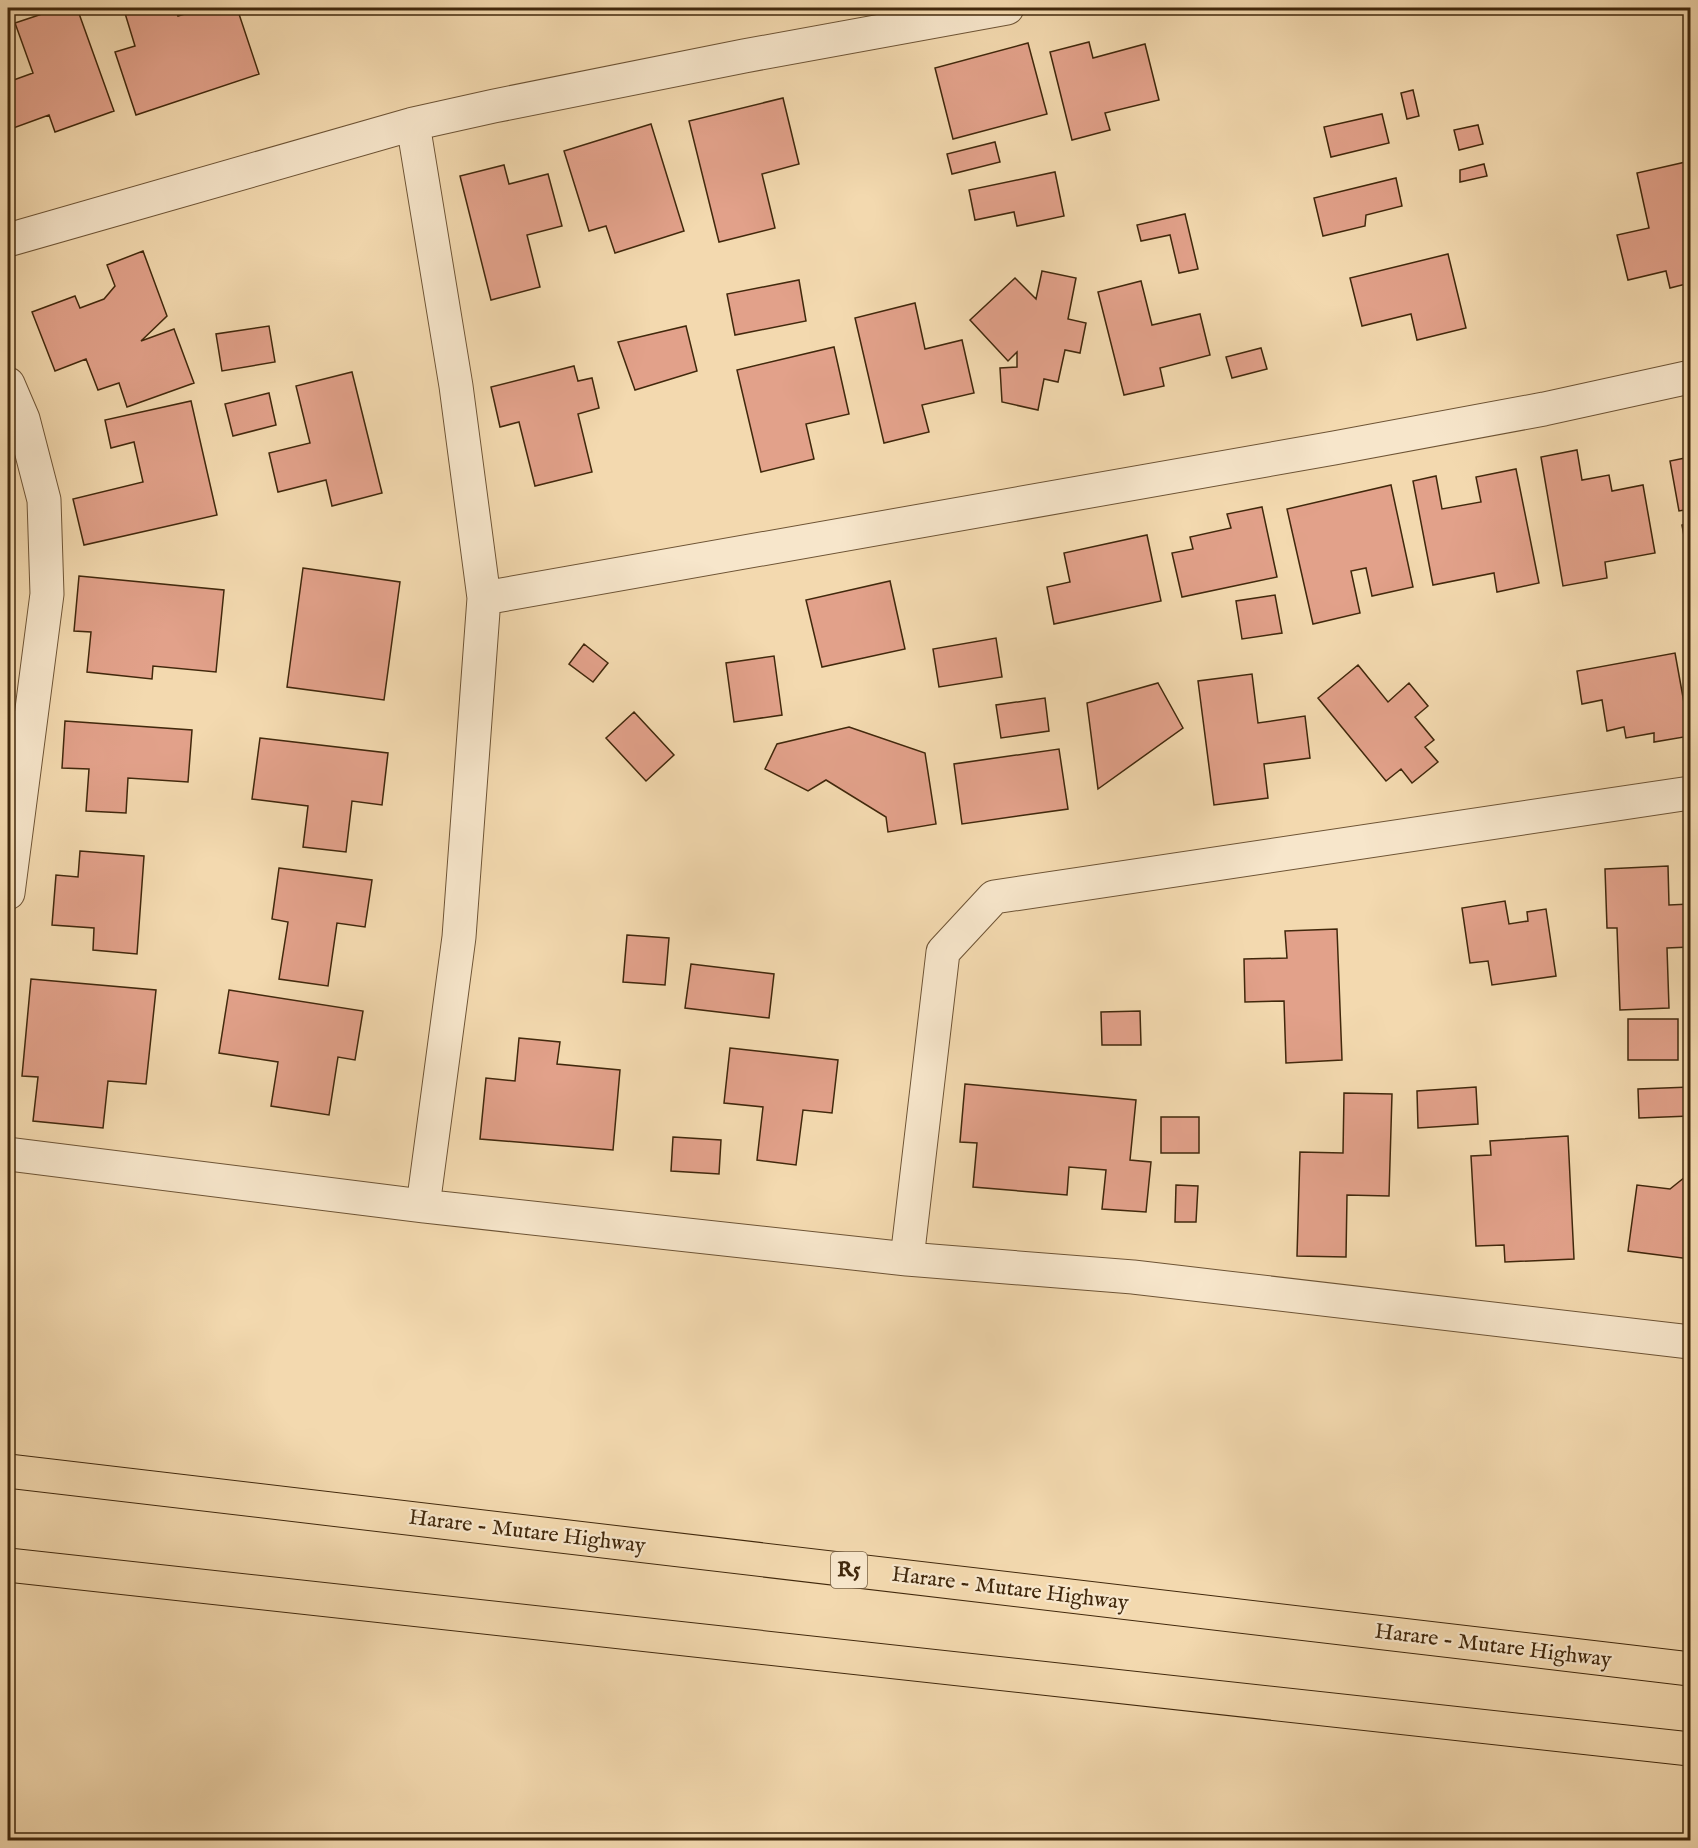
<svg xmlns="http://www.w3.org/2000/svg" width="1698" height="1848" font-family="'IM FELL English',serif">
  <style>
    .building { fill: #e2a18a; stroke: #41280c; stroke-width: 1.5 }
    .lines { fill: none; stroke-linecap: round; stroke-linejoin: round }
    .minor-casing { stroke: #6e5435; stroke-width: 35 }
    .highway-casing { stroke: #41280c; stroke-width: 35 }
    .minor { stroke: #f7e6cb; stroke-width: 33 }
    .highway { stroke: #f3d9af; stroke-width: 33 }
    .labels { text-anchor: middle; dominant-baseline: central; stroke-width: 4.5; stroke-linejoin: round; paint-order: stroke }
    .shield { fill: #f7e6cb; stroke: #786145; stroke-width: 1.5 }
    .shield-label { font-size: 21px; font-weight: bold; fill: #41280c }
    .street-label { font-size: 22px; fill: #41280c; stroke: #f7e6cb }
  </style>
  <rect width="100%" height="100%" fill="#f3d9af"/>
  <filter id="stains"><feTurbulence type="fractalNoise" baseFrequency=".00333" numOctaves="4"/><feColorMatrix values="0 0 0 0 .2 0 0 0 0 .09 0 0 0 0 .02 0 0 0 .5 -.17"/></filter>
  <radialGradient id="worn" r=".72"><stop offset=".6" stop-color="#630" stop-opacity="0"/><stop offset="1" stop-color="#630" stop-opacity=".3"/></radialGradient>
  <path class="building" d="M60 8H77L114 111 55 132 49 115 8 130V82L33 73 15 23Z
    M131 8H175L178 16 204 8H237L259 74 136 115 115 52 135 46 124 10Z
    M1089 42 1093 58 1145 44 1159 100 1105 113 1110 130 1072 140 1050 52Z
    M1028 43 1047 114 953 139 935 68Z
    M1413 90 1419 116 1407 119 1401 93Z
    M783 98 799 164 762 174 775 228 719 242 689 121Z
    M1382 114 1389 143 1331 157 1324 127Z
    M651 124 684 231 615 253 606 226 589 231 564 151Z
    M1478 125 1483 144 1459 150 1454 130Z
    M995 142 1000 162 952 174 947 154Z
    M1690 161V283L1670 288 1666 271 1628 280 1617 235 1649 228 1637 173Z
    M1484 164 1487 176 1460 182V170Z
    M504 165 509 184 548 174 562 226 527 235 540 287 491 300 460 176Z
    M1055 172 1064 216 1017 226 1014 212 975 220 969 190Z
    M1396 178 1402 206 1366 215 1365 226 1323 236 1314 198Z
    M1185 214 1198 269 1179 273 1170 235 1141 241 1137 225Z
    M143 251 167 316 141 341 174 329 194 383 127 407 119 383 98 390 86 359 55 371 32 312 75 296 80 308 104 299 115 286 107 265Z
    M1448 254 1466 328 1417 340 1411 314 1362 326 1350 278Z
    M1042 271 1076 278 1068 319 1086 323 1080 353 1065 350 1058 382 1044 379 1038 410 1002 402 1000 368 1017 367V352L1008 361 970 320 1015 278 1036 299Z
    M799 280 806 321 735 335 727 294Z
    M1141 281 1152 325 1200 314 1210 355 1160 368 1164 386 1124 395 1098 292Z
    M915 303 925 349 962 340 974 393 922 405 929 432 884 443 855 318Z
    M269 326 275 362 222 371 216 334Z
    M686 326 697 371 635 390 618 342Z
    M834 347 849 414 806 424 814 459 761 472 737 370Z
    M1261 348 1267 369 1232 378 1226 357Z
    M574 366 578 381 592 378 599 408 578 414 592 472 535 486 519 422 500 427 491 387Z
    M352 372 382 493 332 506 326 480 278 492 269 453 310 443 296 386Z
    M269 393 276 425 233 436 225 404Z
    M191 401 217 515 84 545 73 499 143 482 134 442 111 448 105 420Z
    M1577 450 1582 480 1609 475 1612 491 1643 485 1655 553 1605 562 1607 578 1563 586 1541 457Z
    M1690 457V509L1679 511 1670 461Z
    M1516 469 1539 583 1497 592 1494 573 1433 585 1413 481 1436 476 1442 509 1481 502 1476 477Z
    M1391 485 1413 587 1372 596 1366 568 1351 571 1360 613 1313 624 1287 509Z
    M1262 507 1277 577 1182 597 1172 553 1193 549 1190 537 1231 528 1227 514Z
    M1690 523V563H1689L1682 525Z
    M1147 535 1161 601 1054 624 1047 587 1070 582 1064 553Z
    M303 568 400 582 384 700 287 687Z
    M79 576 224 590 216 672 153 666 152 679 87 672 91 632 74 631Z
    M890 581 905 649 822 667 806 600Z
    M1275 595 1282 633 1242 639 1236 601Z
    M996 638 1002 677 939 687 933 649Z
    M584 644 608 663 593 682 569 664Z
    M1675 653 1690 736 1654 742V733L1626 738 1624 727 1607 731 1602 700 1582 704 1577 671Z
    M774 656 782 715 734 722 726 663Z
    M1358 665 1388 702 1409 683 1428 706 1415 717 1434 740 1425 747 1438 762 1412 783 1401 769 1386 781 1318 698Z
    M1252 674 1258 723 1305 716 1310 758 1264 764 1268 798 1214 805 1198 681Z
    M1158 683 1183 728 1098 789 1087 703Z
    M1045 698 1049 731 1001 738 996 705Z
    M634 712 674 755 646 781 606 738Z
    M65 721 192 730 188 782 128 778 126 813 86 811 89 769 62 768Z
    M849 727 925 753 936 824 888 832 886 817 826 780 808 791 765 769 777 744Z
    M260 738 388 753 382 805 352 801 346 852 303 847 308 806 252 799Z
    M1059 749 1068 809 962 824 954 764Z
    M80 851 144 856 137 954 93 950 94 928 52 925 56 875 78 877Z
    M1668 866 1669 905 1690 904V947L1667 948 1669 1008 1620 1010 1617 928H1607L1605 869Z
    M279 868 372 880 365 927 337 923 328 986 279 979 288 922 272 919Z
    M1505 901 1509 924 1528 921 1527 912 1546 909 1556 976 1492 985 1488 961 1470 963 1462 908Z
    M1337 929 1342 1060 1286 1063 1284 1001 1245 1002 1244 959 1287 958 1285 931Z
    M627 935 669 938 665 985 623 982Z
    M691 964 774 974 769 1018 685 1008Z
    M31 979 156 990 146 1084 108 1081 103 1128 33 1121 38 1077 22 1076Z
    M229 990 363 1011 355 1060 338 1057 329 1115 271 1106 278 1062 219 1053Z
    M1140 1011 1141 1045H1102L1101 1012Z
    M1628 1019H1678V1060H1628Z
    M519 1038 560 1042 557 1064 620 1070 613 1150 480 1139 486 1078 515 1081Z
    M730 1048 838 1060 832 1113 803 1110 796 1165 757 1160 763 1107 724 1103Z
    M965 1084 1136 1100 1130 1160 1151 1162 1146 1212 1102 1209 1106 1170 1069 1167 1067 1195 973 1187 977 1143 960 1142Z
    M1476 1087 1478 1124 1418 1128 1417 1091Z
    M1690 1087V1116L1639 1118 1638 1089Z
    M1344 1093 1392 1094 1389 1196 1347 1195 1346 1257 1297 1256 1300 1152 1343 1153Z
    M1161 1117H1199V1153H1161Z
    M1568 1136 1574 1259 1505 1262 1504 1245 1476 1246 1471 1156 1491 1155 1490 1141Z
    M673 1137 721 1140 719 1174 671 1171Z
    M1690 1173V1259L1628 1251 1637 1185 1670 1189Z
    M1176 1185 1198 1186 1196 1222H1175Z"/>
  <g class="lines">
    <defs>
      <path id="minor" d="M413 124 456 386 484 598 459 937 423 1206
        M8 240 413 124 494 106 744 56 1007 8
        M8 384 23 419 44 500 47 594 8 893
        M484 598 1334 448 1544 409 1690 377
        M8 1154 423 1206 907 1259 1133 1277 1690 1342
        M907 1259 943 952 994 897 1690 793"/>
      <path id="highway" d="M8 1471 1690 1669
        M8 1565 1690 1749"/>
    </defs>
    <use href="#minor" class="minor-casing"/>
    <use href="#highway" class="highway-casing"/>
    <use href="#minor" class="minor"/>
    <use href="#highway" class="highway"/>
  </g>
  <g class="labels">
    <rect class="shield" x="831" y="1552" width="36" height="36" rx="4.5"/>
    <g class="shield-label">
      <text x="849" y="1570">R5</text>
    </g>
    <g class="street-label">
      <text transform="translate(527 1532) rotate(7)">Harare - Mutare Highway</text>
      <text transform="translate(1010 1589) rotate(7)">Harare - Mutare Highway</text>
      <text transform="translate(1493 1646) rotate(7)">Harare - Mutare Highway</text>
    </g>
  </g>
  <rect width="1698" height="1848" fill="none" stroke="#f3d9af" stroke-width="30"/>
  <rect x="9" y="9" width="1680" height="1830" fill="none" stroke="#41280c" stroke-width="3"/>
  <rect x="15" y="15" width="1668" height="1818" fill="none" stroke="#41280c" stroke-width="1.5"/>
  <rect width="100%" height="100%" filter="url(#stains)"/>
  <rect width="100%" height="100%" fill="url(#worn)"/>
</svg>
